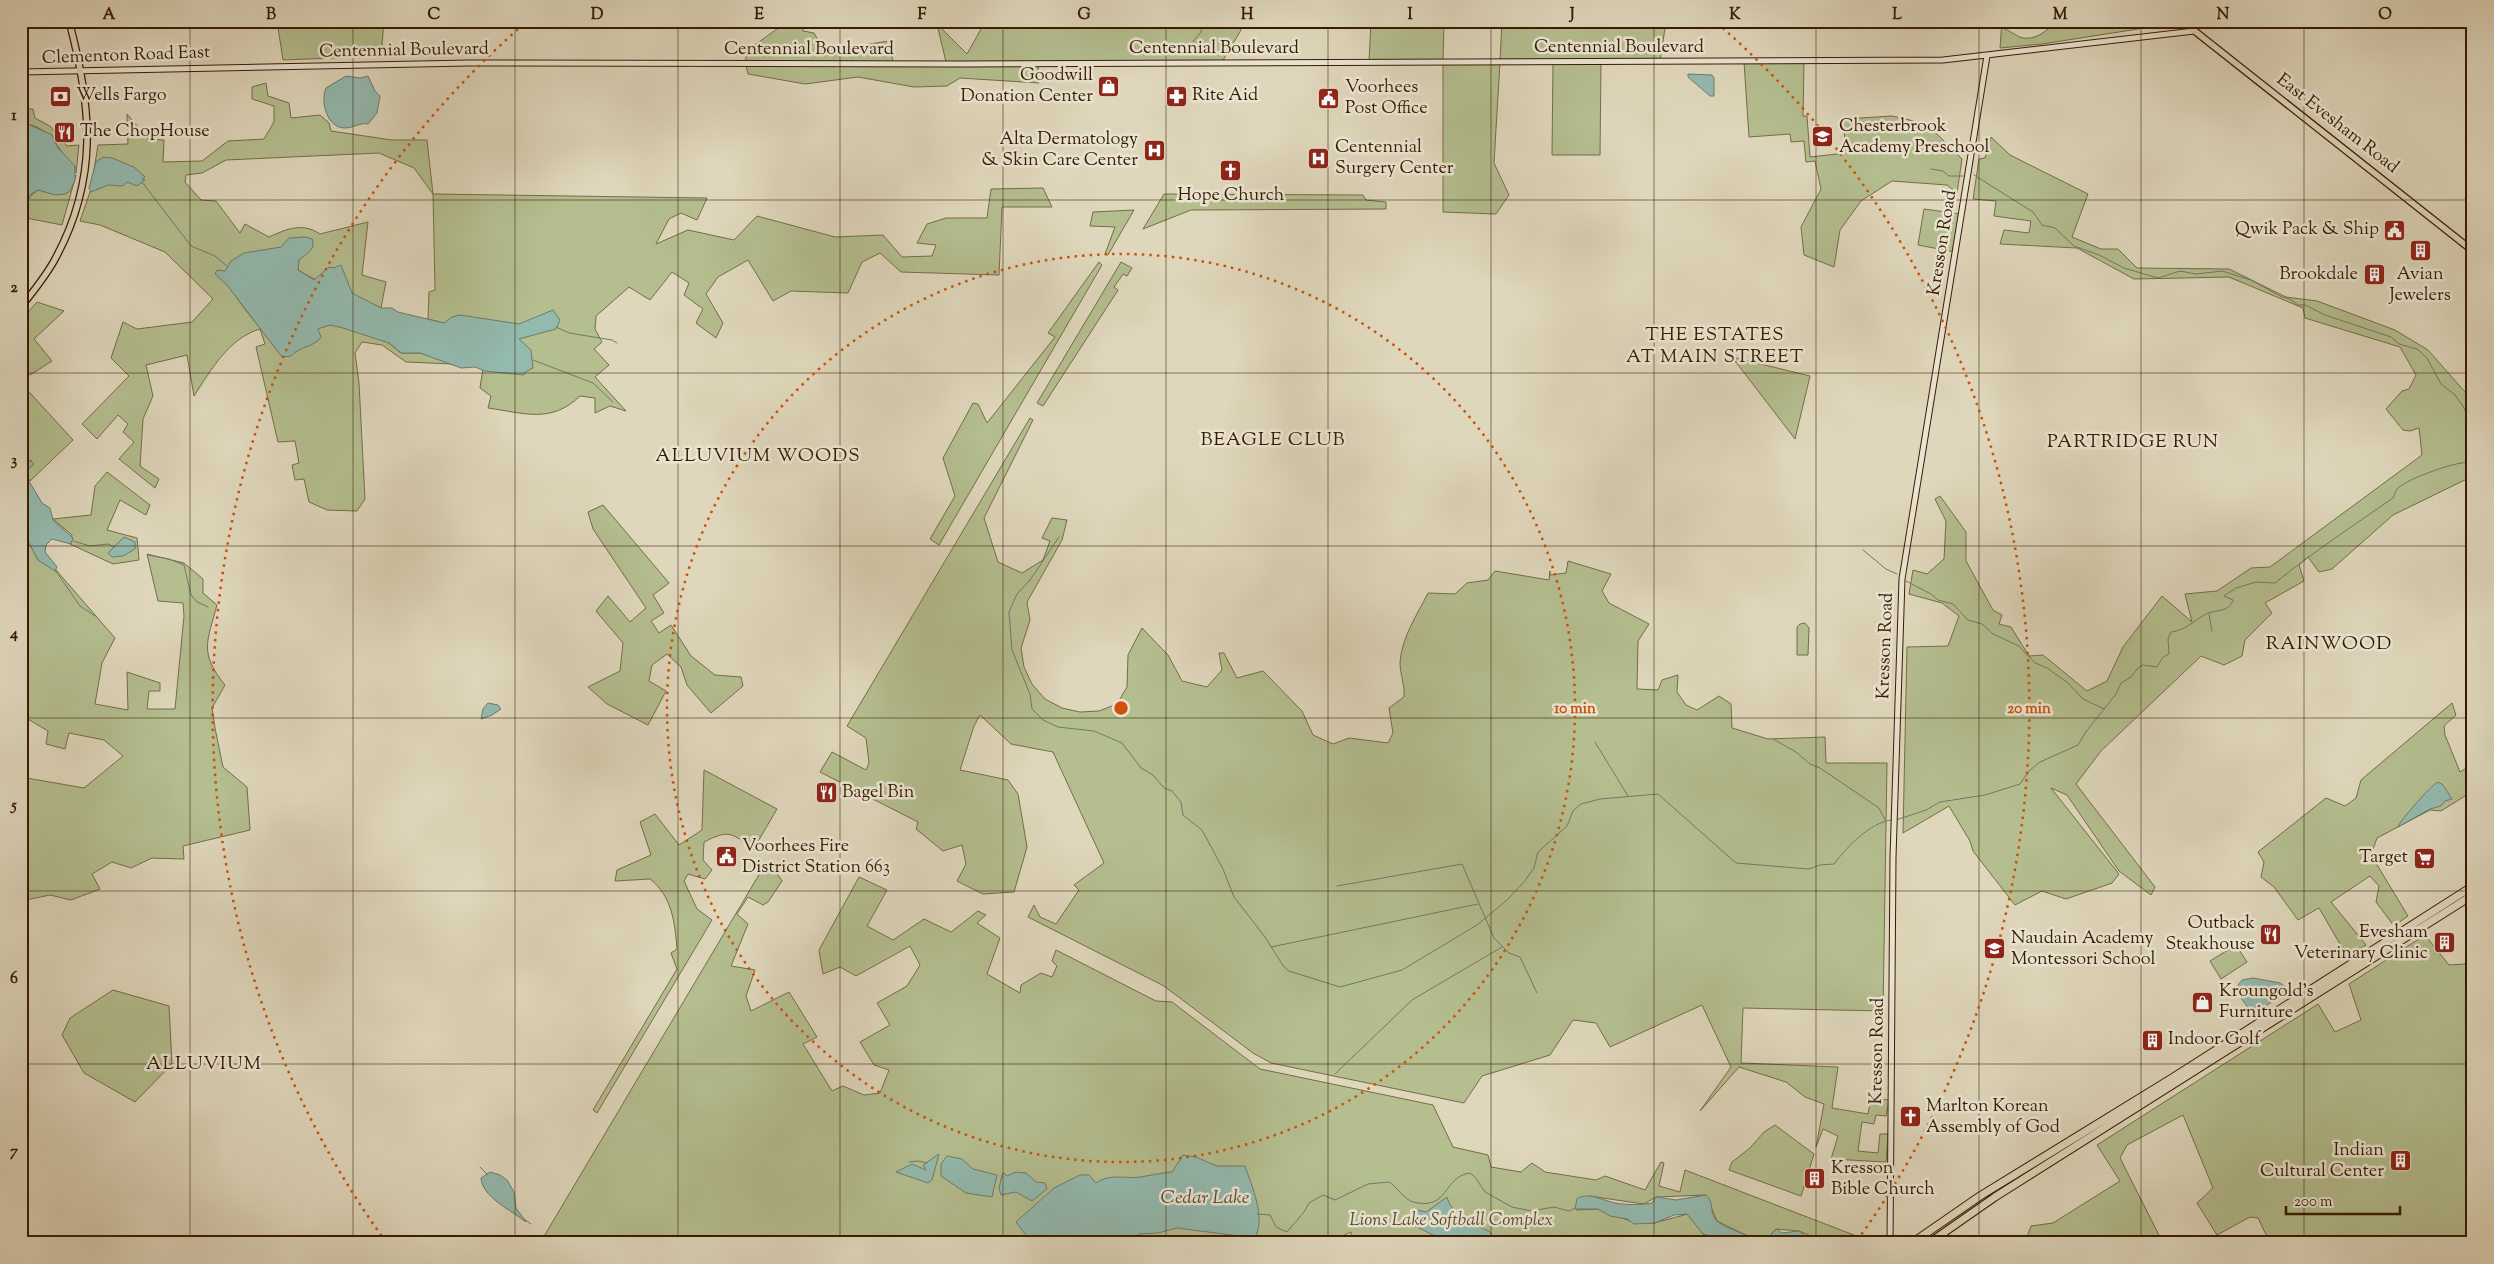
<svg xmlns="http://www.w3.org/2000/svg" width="2494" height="1264" font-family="'Sorts Mill Goudy',serif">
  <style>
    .green { fill: #b4be8f; stroke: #766c48 }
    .water { fill: #93baaf; stroke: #6f7a6a }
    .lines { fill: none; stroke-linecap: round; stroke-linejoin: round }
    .stream { stroke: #6f7a6a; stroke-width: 1 }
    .secondary-casing { stroke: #381a02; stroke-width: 7 }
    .primary-casing { stroke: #381a02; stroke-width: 8 }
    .highway-casing { stroke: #381a02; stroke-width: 9 }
    .secondary { stroke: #eae5d3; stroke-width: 5 }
    .primary { stroke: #dfd7bc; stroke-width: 5.5 }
    .highway { stroke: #dfd7bc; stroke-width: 7 }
    .grid { fill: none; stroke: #381a02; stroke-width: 1; stroke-opacity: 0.55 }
    .ring { fill: none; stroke: #ce500a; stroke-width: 2.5; stroke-dasharray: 2.5 5 }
    .labels { text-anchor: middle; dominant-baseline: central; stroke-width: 5; stroke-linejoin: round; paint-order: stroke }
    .street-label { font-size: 18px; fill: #381a02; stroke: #eae5d3 }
    .poi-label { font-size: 18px; fill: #381a02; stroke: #eae5d3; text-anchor: start }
    .park-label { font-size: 18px; font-style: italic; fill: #5d4b2c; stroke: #eae5d3 }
    .neighbourhood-label { font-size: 19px; letter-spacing: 1px; fill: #381a02; stroke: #eae5d3 }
    .water-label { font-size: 19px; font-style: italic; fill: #534a36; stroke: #eae5d3 }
    .centre { fill: #ce500a; stroke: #eae5d3; stroke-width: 2.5 }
    .ring-label { font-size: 15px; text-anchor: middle; font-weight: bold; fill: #ce500a; stroke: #eae5d3; stroke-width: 5; stroke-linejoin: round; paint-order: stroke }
    .neatline { fill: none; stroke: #381a02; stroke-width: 2 }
    .grid-label { font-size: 16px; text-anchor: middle; font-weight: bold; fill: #381a02 }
  </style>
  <rect width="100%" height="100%" fill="#dfd7bc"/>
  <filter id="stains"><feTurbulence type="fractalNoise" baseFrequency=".004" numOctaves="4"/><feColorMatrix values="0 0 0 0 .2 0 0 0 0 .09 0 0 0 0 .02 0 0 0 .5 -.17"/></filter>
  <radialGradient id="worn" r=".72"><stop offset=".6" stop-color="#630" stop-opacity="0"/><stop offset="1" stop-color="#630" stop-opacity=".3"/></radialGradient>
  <path class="green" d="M277 21H384L381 56 283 60Z
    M783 21H803V31L814 33 824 51 889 41 893 62H946L937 24 967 54 981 29 974 21H1233L1241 30 1222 62H1038L1039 83 960 78 947 86 914 87 858 77 805 84 748 74 745 62 748 50 781 26Z
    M1371 21H1444L1443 62H1500L1502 21H1666L1660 62H1601L1600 155H1552L1553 62H1500L1494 163 1509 195 1496 214 1443 212V62H1369Z
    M2002 21H2004L2005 29C2010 31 2018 37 2023 38 2048 41 2051 13 2075 25L2077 21H2167L2170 24 2042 44 2000 48Z
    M1744 62H1804L1803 116H1807L1810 157 1846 153 1843 119 1892 116 1927 124 1962 159 1957 193 1947 185 1892 181 1861 201 1840 230 1834 267 1804 255 1801 227 1821 189 1815 161 1806 162 1804 141 1791 142 1790 134 1749 137Z
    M266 83 268 96 289 103 291 118 320 115 329 123 331 131 392 140H427L433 194 707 198 697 220 681 213 669 219 656 244 688 230 734 240 757 216 835 237 883 235 902 257 932 256 936 245 917 243 927 224 946 218H987L991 189 1043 188 1052 207H1002L999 275 901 272 880 253 862 262 848 293 791 291 773 301 748 260 718 277 706 294 723 323 716 338 696 323 703 309 684 295 689 283 672 272 650 300 629 287 596 316 595 329 602 342 594 349 609 365 595 377 626 411 610 406 595 413V398L580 396C551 424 524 413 488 408L491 396 480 388 483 368 519 339 516 325 444 323 428 319 429 292 435 290 433 194 414 168 379 153 226 160 202 173 186 175 185 182 201 200 216 201 240 233 245 224 269 237C287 229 302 222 320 234L368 222 362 275 386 282 381 308C353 294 323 286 298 270L297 262 281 247 223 278 244 308 280 353 318 327 335 324 386 341 401 353H420L453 364 406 362 382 345 362 342 355 353 359 383 365 499 357 511 327 510 309 502 304 479 295 480 292 465 299 463 295 441 278 442 256 347 265 344 260 329C229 338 211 370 194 396L187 355 146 365 153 396 143 419 140 466 159 479 155 488 119 459 134 442 123 432 128 424 118 415 97 439 82 424 129 376 111 358 123 322 137 329 192 322 213 299 165 252 100 225 80 221 91 189 98 145 128 144 127 114 148 139 164 140 163 162 202 161 228 141 264 139 274 122V106L252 99V87Z
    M21 109H33L35 118 50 126 67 146 79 145 76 173C63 156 47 120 21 125Z
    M1991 137 2010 155 2088 194 2072 237 2101 249H2118L2137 268 2229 269 2286 297 2317 301 2395 330 2428 350 2473 401V476L2393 515 2332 569 2319 572 2308 557 2299 565 2304 581 2265 603 2272 613 2245 640 2242 656 2224 665 2201 656 2101 751 2076 784 2155 887 2151 895 2119 871 2067 795 2051 788 2119 874 2112 883 2066 899 2042 891 2015 905 1973 851 1970 841 1949 806 1903 833 1907 647 1948 646 1959 616 1942 603 1909 594 1913 570 1927 574 1944 559 1946 521 1935 499 1940 496 1966 532V561L1993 610 2002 615 1999 624 2011 627 2029 656 2043 655 2087 691 2107 681 2123 647 2162 596 2192 622 2185 594 2217 591 2251 568 2270 567 2422 455 2419 428 2410 431 2403 430 2386 409 2402 391 2409 389 2416 375 2400 347 2305 318 2303 308 2229 277 2134 279 2077 248 2000 244 2004 230 2029 233 2031 221 1994 216 1996 201 1973 199 1979 159 1985 158Z
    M76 175 62 225 21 217V203L38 190 65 194Z
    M1164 194 1363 195 1366 200 1386 202V209L1191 210 1143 229Z
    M1924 209 1961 214 1955 252 1918 245Z
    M1134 210 1108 255 1105 254 1115 227 1090 226 1093 212Z
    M1099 262 1102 265 939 545 930 539 955 496 943 458 973 403 978 404 987 423 1055 337 1048 333Z
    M1121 262 1132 268 1127 276 1123 274 1114 287 1118 290 1043 406 1037 403Z
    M37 302 64 311 34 339 52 361 30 375 21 366V320Z
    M1732 357 1810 376 1795 439Z
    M21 383 73 440 30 481 24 471 32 461 21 459Z
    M1030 418 1033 420 984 518 998 562 1022 573 1043 560 1050 541 1042 538 1052 518 1067 520 1062 540 1027 602 1030 620 1021 648 1024 667 1032 684 1045 699 1062 708 1080 712 1099 711 1117 704 1127 687 1128 655 1142 628 1168 655 1182 681 1207 687 1222 670 1219 653H1224L1237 678 1263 671 1302 711 1313 735 1333 744 1349 738 1388 743 1393 733 1389 708 1404 697C1405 685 1400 674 1400 662 1402 637 1417 615 1428 593L1455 594 1467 583 1488 580 1495 571 1549 580 1550 571V575L1566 573 1568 561 1611 574 1602 591 1609 603 1649 624 1638 641 1637 689 1658 690 1662 680 1678 675 1677 692 1686 705 1697 710 1719 696 1731 704 1732 728 1768 739 1825 737 1826 763H1887L1883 1011 1743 1008 1741 1063 1838 1067 1832 1108 1868 1114 1871 1098 1889 1100 1886 1116 1876 1115 1874 1124 1862 1122 1858 1151 1878 1153 1880 1134H1888L1886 1162 1831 1159 1838 1136 1823 1129 1816 1147 1824 1104 1805 1097 1786 1082 1739 1067 1700 1111 1731 1067 1702 1005 1610 1047 1596 1023 1573 1020 1550 1055 1482 1076 1464 1103 1271 1063 1253 1053 1164 986 1028 917 1034 905 1040 917 1056 924 1079 890 1074 885 1104 863 1053 752 1011 744 980 715 974 726 960 770 1008 780 1018 794 1027 847 1014 892 983 894 957 881 966 864 962 845 943 851 916 829 918 822 820 772 832 752 866 770 869 763 866 738 847 726Z
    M107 472 150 505 146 515 120 500 107 530 137 538 139 560 113 564 70 544 72 535 53 519 91 515 95 486Z
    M603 505 669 583 653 595 664 613 651 621 659 633 671 625 691 656 715 675 741 677 743 686 711 713 687 685 681 667 667 654 652 665 649 681 666 691 648 725 607 704 588 687 620 671 623 643 596 611 608 596 630 622 646 608 593 529 588 512Z
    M21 528 38 560 56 570 115 638 102 663 95 704 128 710 127 672 160 683V691H149L147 709H175L184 616 183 603 158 601 147 554 184 563 203 579V593L217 605C207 642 199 653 225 685L212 708 215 728 223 767 247 787 250 830 183 846 184 859 152 858 131 868 112 862 92 874 100 889 71 900 50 895 21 901V777L84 788 123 756 104 740 69 733 65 749 46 744 48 731 21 715Z
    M1805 623 1809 628 1808 655H1797V627L1800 624Z
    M2452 703 2456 715 2444 726 2445 735 2460 772 2473 764V791L2441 811 2430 810 2377 838 2371 855 2408 916 2394 926 2376 902 2379 886 2370 876 2331 902 2366 945 2347 956 2319 908 2298 920 2274 887 2261 877 2264 862 2258 852 2326 798 2345 806 2356 798 2361 780Z
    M704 770 777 809 753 850C733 833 729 829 704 842L703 860 712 870 705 879 688 874 684 881 697 909 712 920 597 1113 593 1110 677 969 671 953 677 949C675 923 672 896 650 879L615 881 617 870 651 855 640 822 655 814 679 845 702 830Z
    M763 868 776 872 782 881 768 902 763 905 748 897 737 914 748 924 731 966 755 970 746 996 751 1011 789 992 817 1037 803 1044 832 1091 843 1086 864 1095 880 1093 889 1070 874 1065 860 1042 890 1025 877 1003 907 986 920 965 910 946 856 976 840 967 823 974 819 950 859 877 887 890 867 926 893 940 924 919 951 932 978 911 986 915 977 923 1000 938 987 974 1020 993 1021 985 1041 973 1052 977 1057 966 1052 961 1056 950 1156 1001 1172 1002 1260 1069 1433 1105 1453 1147 1488 1155 1491 1167 1521 1172 1532 1163 1545 1172 1596 1180 1605 1176 1645 1190 1661 1162 1664 1163 1659 1186 1680 1192 1685 1170 1859 1237 1857 1243H1828L1799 1231 1776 1229 1771 1235 1775 1241 1762 1243 1717 1221 1706 1195 1656 1197 1644 1204 1589 1196 1576 1210 1598 1209 1630 1221 1654 1223 1688 1214 1703 1234 1721 1240 1723 1243H1350L1351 1232 1327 1243H540Z
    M2425 935 2449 965 2465 964 2473 976V1243H2270L2258 1218 2250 1217 2217 1235 2197 1203 2213 1188 2183 1115 2127 1145 2120 1158 2163 1243H2025L2031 1226 2053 1223 2120 1181 2097 1145 2318 1004 2335 1032 2361 1020 2349 984Z
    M2236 945 2247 962 2221 979 2210 961Z
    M113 990 169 1006 172 1064 135 1102 84 1073 62 1035 70 1018Z
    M1775 1125 1814 1154 1801 1196 1729 1170 1732 1162 1750 1148 1764 1132Z"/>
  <path class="water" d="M1688 74 1712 75 1714 78V96H1710L1688 77Z
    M346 76 360 78 368 76 375 91 380 96 377 113 368 124C361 122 353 128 345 128 327 128 320 102 326 88Z
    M28 124 52 135 58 148 75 166V180L70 191 65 194 55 195 38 190 31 194 28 201 22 204 21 126Z
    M103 157 112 158 134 167 145 177 142 179 145 180 137 186 127 182 123 186 108 185 91 192 89 188 96 162Z
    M305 237 312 239C316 250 306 254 299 260L298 270 314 280 329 267 334 268 341 265 352 293 381 308H392L398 312 444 323 452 317 460 315 519 324 553 310 560 320 556 329 519 339 531 350 533 368 525 372 524 375 485 371 475 367 461 368 420 353H401L389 343 343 328 330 325 318 329 321 337C315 347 300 346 291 356L282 357 227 285 215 274 217 270 225 271 231 261 244 253 281 247 289 238Z
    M29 460 34 464 24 473 42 503 50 508 53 520 73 538 71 544 52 539 46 545 45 552 57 567 55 571 38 560 21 528V461Z
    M124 537 135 542V549L123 556 112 557 108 553Z
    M488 703 498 705 501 709 492 715 481 719 483 709Z
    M2438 782 2443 785 2452 799 2445 801 2441 806 2430 809 2398 827C2398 823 2432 784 2438 782Z
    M2253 978 2280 983 2288 989 2261 1010 2253 1012 2246 1005 2235 989 2242 980Z
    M939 1154 932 1180 928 1183 896 1172 912 1164 926 1170 923 1165Z
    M1183 1155 1196 1157 1217 1166H1245C1252 1187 1266 1217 1255 1238L1177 1228 1158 1233 1139 1234 1129 1243H1032L1016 1222 1054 1188 1080 1175H1089L1096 1183C1110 1173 1125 1179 1141 1177 1151 1175 1162 1173 1172 1172Z
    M947 1156 962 1159 973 1169 997 1175 992 1197 966 1193 941 1176V1164Z
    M490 1172 500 1175 507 1180 514 1192 516 1208 526 1222C511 1210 482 1197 481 1178Z
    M1016 1172 1026 1173 1036 1182 1045 1183 1047 1189 1032 1201 1016 1192 1001 1195 999 1188 1002 1175 1004 1173 1007 1176Z
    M1706 1195C1715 1203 1709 1212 1716 1220 1724 1229 1752 1235 1762 1243H1722L1721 1239 1703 1234 1687 1214 1674 1215 1655 1223 1634 1224 1627 1219 1610 1216 1598 1209H1575L1577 1199C1588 1191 1604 1201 1615 1203 1626 1205 1642 1205 1652 1203L1656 1197 1676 1200Z
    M1447 1197C1453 1219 1473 1222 1490 1232L1493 1238 1491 1243H1449L1413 1225 1411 1214 1413 1209 1426 1212Z
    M1777 1229 1782 1233 1799 1231 1809 1238 1824 1239 1830 1243H1772L1775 1241 1771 1234Z"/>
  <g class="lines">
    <path class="stream" d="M1191 44 1201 32 1203 21
      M1931 169 1943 171 1949 176H1963
      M1974 175 2033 212 2042 225 2055 228 2074 246 2099 255 2124 268 2158 278 2180 271 2196 274 2222 271 2251 280 2282 297 2290 299 2298 305H2305L2325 315 2391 337 2399 344 2417 349 2427 358 2441 384 2455 395 2463 406 2470 422 2473 439
      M142 182 191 246 215 256 228 267
      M556 327 569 333 612 340 617 343
      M533 360 593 383 613 402
      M1059 537 1030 580 1017 594 1009 612 1012 650 1030 694 1032 709 1043 720 1058 727 1094 731 1122 743 1141 768 1153 775 1164 788 1172 791 1181 802 1183 815 1202 830 1223 869 1234 897 1265 937 1284 967 1289 971 1340 987 1402 970 1477 925 1507 900 1524 882 1534 868 1538 852 1567 826 1573 811 1581 804 1600 799 1658 794 1736 863 1809 869 1820 865 1834 864C1846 848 1870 822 1892 820
      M73 541 90 546 108 544 115 547
      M1863 550 1886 569 1897 574
      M148 555 169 559 184 565 191 595 197 602 208 607
      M55 570 80 606 95 616
      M1906 581 1931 594 1938 600 1953 604 1968 620 1982 624 1993 634 2019 646 2035 663 2047 668 2068 683 2083 699 2104 709
      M2209 614 2212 631
      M1773 739 1796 752 1810 764 1820 768 1879 808 1885 820
      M1595 742 1628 796
      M1896 820 1926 810 1940 802 1985 795 2020 784 2029 771 2040 762 2078 745 2085 733 2116 694 2121 683 2131 677 2138 668 2143 665 2157 667 2163 657 2169 654 2168 639 2171 632C2186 630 2192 622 2206 614 2217 609 2228 613 2233 600L2224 596 2236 588 2256 582 2275 583C2313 552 2353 526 2393 498 2395 494 2395 491 2398 488 2409 478 2459 460 2473 462
      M1337 886 1462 864 1494 938 1509 953 1520 957 1537 993
      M1271 947 1478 904
      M1335 1074 1412 1000 1502 947
      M909 1162 918 1161 927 1163
      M480 1167 488 1175
      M1257 1214 1270 1215 1276 1227 1287 1232 1304 1212 1309 1203 1323 1195 1335 1200 1368 1184 1389 1182C1397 1187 1405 1200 1413 1202 1450 1211 1442 1177 1470 1173L1475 1177 1485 1192 1512 1207 1531 1211 1554 1207 1569 1211 1575 1208
      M524 1219 531 1224
      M539 1237 544 1243"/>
    <defs>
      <path id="secondary" d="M21 72 469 63 962 64 1943 60 2194 31
        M1890 1237 1905 1243 1914 1241
        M1890 1243 1893 857 1902 579 1987 56"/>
      <path id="primary" d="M2182 21 2473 251
        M21 307C33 292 45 277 54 261 99 180 92 107 69 21"/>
      <path id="highway" d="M1912 1243 1980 1196 2172 1078 2473 886
        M1929 1243 1995 1197 2473 895"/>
    </defs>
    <use href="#secondary" class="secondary-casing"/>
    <use href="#primary" class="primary-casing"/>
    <use href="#highway" class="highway-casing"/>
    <use href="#secondary" class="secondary"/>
    <use href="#primary" class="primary"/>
    <use href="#highway" class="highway"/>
  </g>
  <path class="grid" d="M190 21V1243M353 21V1243M515 21V1243M678 21V1243M840 21V1243M1003 21V1243M1166 21V1243M1328 21V1243M1491 21V1243M1654 21V1243M1816 21V1243M1979 21V1243M2141 21V1243M2304 21V1243M21 200H2473M21 373H2473M21 546H2473M21 718H2473M21 891H2473M21 1064H2473"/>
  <g class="ring">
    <circle cx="1121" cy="708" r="454"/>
    <path d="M386 1242A908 908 0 0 1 525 23M1717 23A908 908 0 0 1 1856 1242"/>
  </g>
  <defs>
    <symbol id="shop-square" viewBox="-11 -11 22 22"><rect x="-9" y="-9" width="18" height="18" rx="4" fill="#8f2418" stroke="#eae5d3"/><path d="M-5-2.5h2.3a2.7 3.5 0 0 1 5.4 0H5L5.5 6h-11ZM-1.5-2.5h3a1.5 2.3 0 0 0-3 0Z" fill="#fff"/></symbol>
    <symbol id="bank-square" viewBox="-11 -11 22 22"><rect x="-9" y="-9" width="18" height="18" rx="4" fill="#8f2418" stroke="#eae5d3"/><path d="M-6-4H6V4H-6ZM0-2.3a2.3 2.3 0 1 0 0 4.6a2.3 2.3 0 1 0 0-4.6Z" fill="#fff"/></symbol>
    <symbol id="pharmacy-square" viewBox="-11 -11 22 22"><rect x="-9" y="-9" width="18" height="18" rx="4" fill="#8f2418" stroke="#eae5d3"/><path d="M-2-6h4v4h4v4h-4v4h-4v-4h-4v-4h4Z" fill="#fff"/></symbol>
    <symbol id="civic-square" viewBox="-11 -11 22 22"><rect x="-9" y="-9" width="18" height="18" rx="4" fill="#8f2418" stroke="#eae5d3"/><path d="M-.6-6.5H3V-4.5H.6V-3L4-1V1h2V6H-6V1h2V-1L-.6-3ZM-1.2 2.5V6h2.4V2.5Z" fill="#fff"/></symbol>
    <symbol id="restaurant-square" viewBox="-11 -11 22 22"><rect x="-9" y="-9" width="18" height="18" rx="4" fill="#8f2418" stroke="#eae5d3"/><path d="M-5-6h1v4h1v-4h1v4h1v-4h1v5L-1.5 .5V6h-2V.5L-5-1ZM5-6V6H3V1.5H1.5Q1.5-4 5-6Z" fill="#fff"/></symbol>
    <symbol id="school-square" viewBox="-11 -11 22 22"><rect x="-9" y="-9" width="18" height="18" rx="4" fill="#8f2418" stroke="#eae5d3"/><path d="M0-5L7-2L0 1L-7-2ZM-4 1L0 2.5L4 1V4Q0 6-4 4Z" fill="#fff"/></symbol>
    <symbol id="hospital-square" viewBox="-11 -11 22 22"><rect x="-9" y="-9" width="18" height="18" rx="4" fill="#8f2418" stroke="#eae5d3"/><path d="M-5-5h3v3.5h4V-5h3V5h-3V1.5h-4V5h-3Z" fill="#fff"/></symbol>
    <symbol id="church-square" viewBox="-11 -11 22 22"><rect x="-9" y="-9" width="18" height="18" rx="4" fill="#8f2418" stroke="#eae5d3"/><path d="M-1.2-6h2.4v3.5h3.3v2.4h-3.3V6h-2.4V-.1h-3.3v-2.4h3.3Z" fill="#fff"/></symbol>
    <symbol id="building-square" viewBox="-11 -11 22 22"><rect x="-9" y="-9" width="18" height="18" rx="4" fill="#8f2418" stroke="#eae5d3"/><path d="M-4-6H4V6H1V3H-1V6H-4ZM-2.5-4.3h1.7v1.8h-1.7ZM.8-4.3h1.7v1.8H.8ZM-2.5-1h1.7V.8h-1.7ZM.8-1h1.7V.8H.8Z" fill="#fff"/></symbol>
    <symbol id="supermarket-square" viewBox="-11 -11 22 22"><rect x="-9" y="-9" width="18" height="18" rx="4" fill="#8f2418" stroke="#eae5d3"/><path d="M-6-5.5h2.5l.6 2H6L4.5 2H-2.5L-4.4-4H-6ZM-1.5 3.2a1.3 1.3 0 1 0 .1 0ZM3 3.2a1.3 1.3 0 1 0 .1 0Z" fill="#fff"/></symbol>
  </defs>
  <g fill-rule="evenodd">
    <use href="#shop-square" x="1096" y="74" width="25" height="25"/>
    <use href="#bank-square" x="48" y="84" width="25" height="25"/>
    <use href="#pharmacy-square" x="1164" y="84" width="25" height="25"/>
    <use href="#civic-square" x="1316" y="86" width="25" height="25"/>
    <use href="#restaurant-square" x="52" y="120" width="25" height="25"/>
    <use href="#school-square" x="1810" y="124" width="25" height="25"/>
    <use href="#hospital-square" x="1142" y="138" width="25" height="25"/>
    <use href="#hospital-square" x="1306" y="146" width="25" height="25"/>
    <use href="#church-square" x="1218" y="158" width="25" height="25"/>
    <use href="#civic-square" x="2382" y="218" width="25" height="25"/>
    <use href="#building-square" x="2408" y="238" width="25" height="25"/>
    <use href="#building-square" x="2362" y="262" width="25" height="25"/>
    <use href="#restaurant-square" x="814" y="780" width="25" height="25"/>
    <use href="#civic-square" x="714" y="844" width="25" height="25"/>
    <use href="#supermarket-square" x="2412" y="846" width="25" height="25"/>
    <use href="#restaurant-square" x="2258" y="922" width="25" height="25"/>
    <use href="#building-square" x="2432" y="930" width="25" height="25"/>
    <use href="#school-square" x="1982" y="936" width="25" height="25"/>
    <use href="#shop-square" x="2190" y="990" width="25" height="25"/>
    <use href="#building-square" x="2140" y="1028" width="25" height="25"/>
    <use href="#church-square" x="1898" y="1104" width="25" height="25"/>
    <use href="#building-square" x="2388" y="1148" width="25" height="25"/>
    <use href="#building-square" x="1802" y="1166" width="25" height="25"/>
  </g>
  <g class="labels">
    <g class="street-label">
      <text x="1619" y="48">Centennial Boulevard</text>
      <text x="1214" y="49">Centennial Boulevard</text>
      <text x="809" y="50">Centennial Boulevard</text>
      <text transform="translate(404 51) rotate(-1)">Centennial Boulevard</text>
      <text transform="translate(126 56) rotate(-2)">Clementon Road East</text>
      <text transform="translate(2337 124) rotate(38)">East Evesham Road</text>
      <text transform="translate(1943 243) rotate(-81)">Kresson Road</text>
      <text transform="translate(1886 646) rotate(-88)">Kresson Road</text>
      <text transform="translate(1878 1051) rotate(-89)">Kresson Road</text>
    </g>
    <g class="poi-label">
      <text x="1093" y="76" text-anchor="end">Goodwill<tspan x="1093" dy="21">Donation Center</tspan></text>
      <text x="1345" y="88">Voorhees<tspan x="1345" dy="21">Post Office</tspan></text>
      <text x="76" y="96">Wells Fargo</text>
      <text x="1192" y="96">Rite Aid</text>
      <text x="1839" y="127">Chesterbrook<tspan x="1839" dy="21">Academy Preschool</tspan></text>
      <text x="80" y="132">The ChopHouse</text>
      <text x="1138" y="140" text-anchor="end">Alta Dermatology<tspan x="1138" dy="21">&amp; Skin Care Center</tspan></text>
      <text x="1335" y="148">Centennial<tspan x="1335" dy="21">Surgery Center</tspan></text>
      <text x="1231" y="196" text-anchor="middle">Hope Church</text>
      <text x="2379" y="230" text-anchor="end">Qwik Pack &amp; Ship</text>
      <text x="2358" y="275" text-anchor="end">Brookdale</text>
      <text x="2420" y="275" text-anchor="middle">Avian<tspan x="2420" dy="21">Jewelers</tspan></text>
      <text x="842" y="793">Bagel Bin</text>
      <text x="742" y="847">Voorhees Fire<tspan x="742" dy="21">District Station 663</tspan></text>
      <text x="2408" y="858" text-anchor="end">Target</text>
      <text x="2255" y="924" text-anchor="end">Outback<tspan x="2255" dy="21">Steakhouse</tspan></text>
      <text x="2428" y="933" text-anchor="end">Evesham<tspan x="2428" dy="21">Veterinary Clinic</tspan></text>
      <text x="2011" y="939">Naudain Academy<tspan x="2011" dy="21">Montessori School</tspan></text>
      <text x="2219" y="992">Kroungold's<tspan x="2219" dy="21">Furniture</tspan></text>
      <text x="2168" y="1040">Indoor Golf</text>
      <text x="1926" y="1107">Marlton Korean<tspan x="1926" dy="21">Assembly of God</tspan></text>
      <text x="2384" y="1151" text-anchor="end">Indian<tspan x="2384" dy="21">Cultural Center</tspan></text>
      <text x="1831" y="1169">Kresson<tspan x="1831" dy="21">Bible Church</tspan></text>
    </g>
    <g class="park-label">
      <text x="1451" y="1221">Lions Lake Softball Complex</text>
    </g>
    <g class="neighbourhood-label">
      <text x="1715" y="335">THE ESTATES<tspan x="1715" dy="22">AT MAIN STREET</tspan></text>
      <text x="1273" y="440">BEAGLE CLUB</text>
      <text x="2133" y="442">PARTRIDGE RUN</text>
      <text x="758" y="456">ALLUVIUM WOODS</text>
      <text x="2329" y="644">RAINWOOD</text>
      <text x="204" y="1064">ALLUVIUM</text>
    </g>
    <g class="water-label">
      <text x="1205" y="1198">Cedar Lake</text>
    </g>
  </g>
  <circle cx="1121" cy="708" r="8" class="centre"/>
  <g class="ring-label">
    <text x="1575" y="713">10 min</text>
    <text x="2029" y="713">20 min</text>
  </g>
  <rect width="2494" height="1264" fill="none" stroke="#dfd7bc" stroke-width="55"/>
  <path d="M2286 1206v8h114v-8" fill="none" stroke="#381a02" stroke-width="2.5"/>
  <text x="2294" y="1206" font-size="15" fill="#381a02" stroke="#eae5d3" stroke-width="4" paint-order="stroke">200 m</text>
  <rect x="28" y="28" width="2438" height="1208" class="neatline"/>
  <g class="grid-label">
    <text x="109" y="19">A</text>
    <text x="271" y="19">B</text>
    <text x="434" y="19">C</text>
    <text x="597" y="19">D</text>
    <text x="759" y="19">E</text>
    <text x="922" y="19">F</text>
    <text x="1084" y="19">G</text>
    <text x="1247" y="19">H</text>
    <text x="1410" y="19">I</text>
    <text x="1572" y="19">J</text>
    <text x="1735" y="19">K</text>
    <text x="1897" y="19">L</text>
    <text x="2060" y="19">M</text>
    <text x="2223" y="19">N</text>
    <text x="2385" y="19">O</text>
    <text x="14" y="120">1</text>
    <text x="14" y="292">2</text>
    <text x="14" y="465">3</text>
    <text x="14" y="638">4</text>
    <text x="14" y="810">5</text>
    <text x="14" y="983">6</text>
    <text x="14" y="1156">7</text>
  </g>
  <rect width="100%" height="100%" filter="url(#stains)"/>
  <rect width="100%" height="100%" fill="url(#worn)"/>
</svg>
